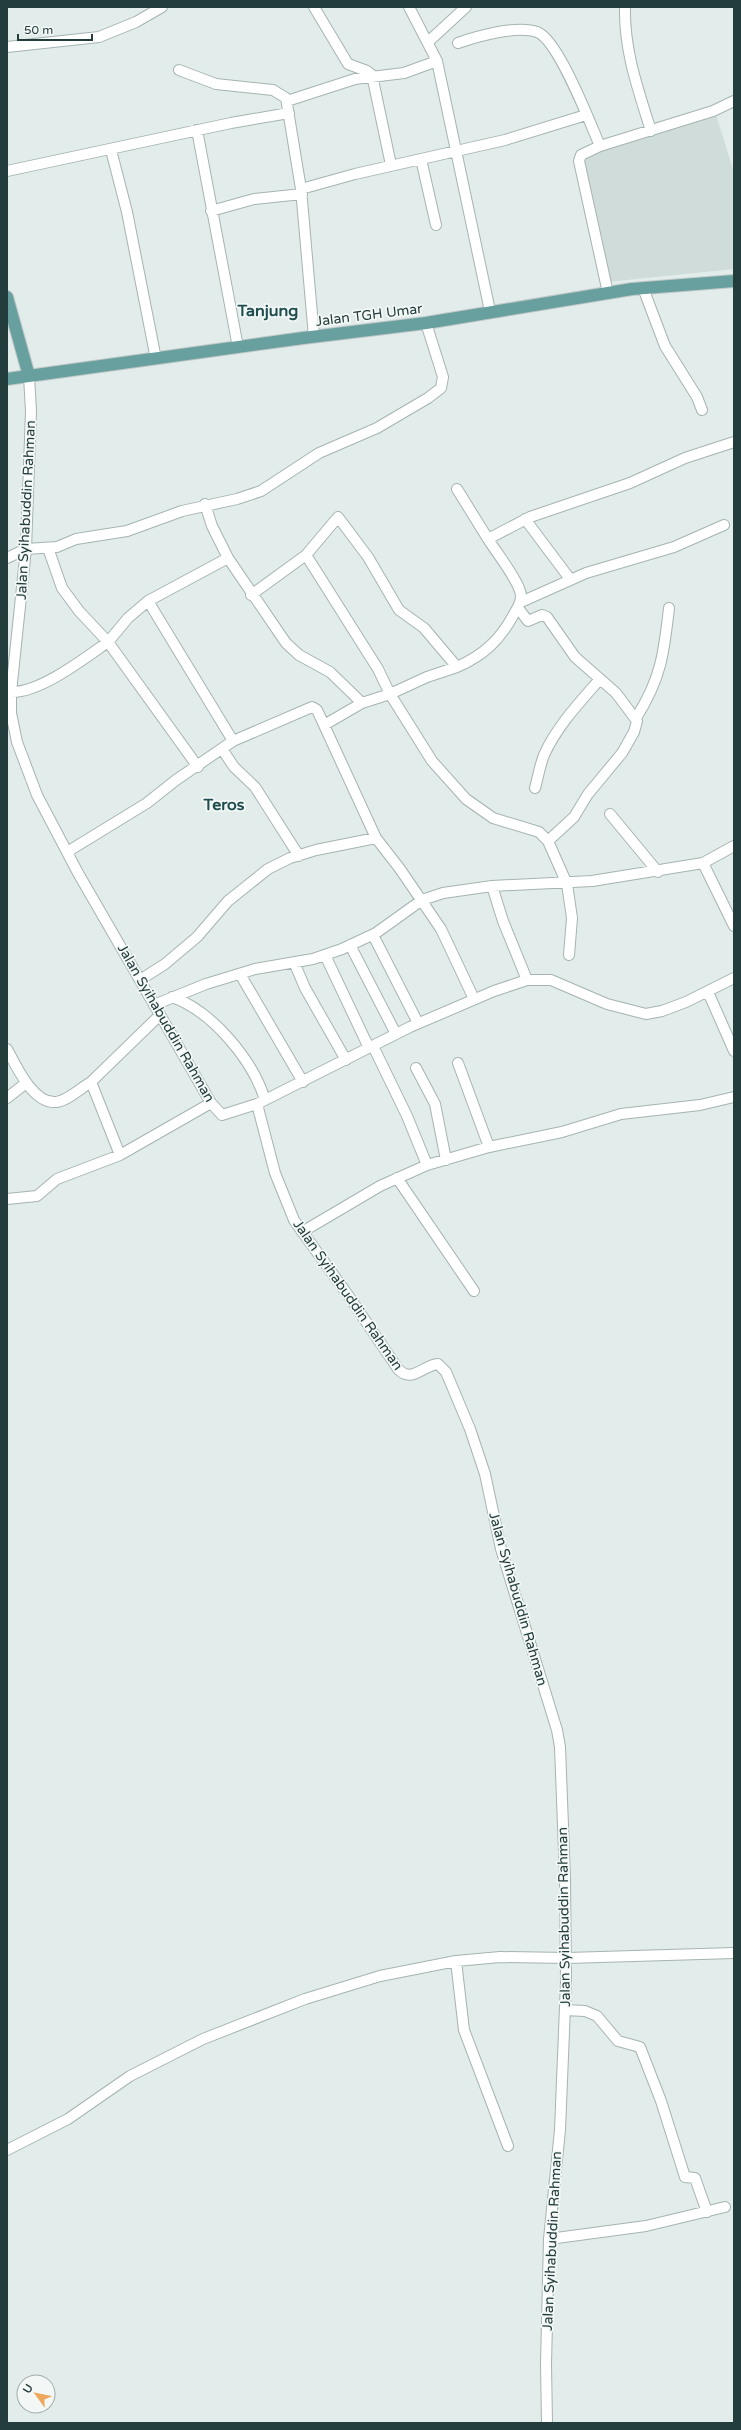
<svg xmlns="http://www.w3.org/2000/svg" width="741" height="2430" font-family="'Varela Round',sans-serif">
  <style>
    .built { fill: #d0dcda }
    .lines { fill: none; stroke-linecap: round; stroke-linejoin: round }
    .minor-casing { stroke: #a5b4b2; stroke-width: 12 }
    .major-casing { stroke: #c1c8c8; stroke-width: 14 }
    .minor { stroke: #fff; stroke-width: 10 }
    .major { stroke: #68a0a0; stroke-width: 12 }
    .labels { text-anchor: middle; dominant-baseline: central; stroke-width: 3.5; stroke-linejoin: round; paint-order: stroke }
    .street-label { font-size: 14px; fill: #233c3c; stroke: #f3f8f7 }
    .quarter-label { font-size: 16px; font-weight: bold; fill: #1f4d4e; stroke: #f3f8f7 }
  </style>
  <rect width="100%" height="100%" fill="#e2ecea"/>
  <path class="built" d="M714 109 734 172V269L607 282 576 152Z"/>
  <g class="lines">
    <defs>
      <path id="minor" d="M314 7 348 64 367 71 372 75 391 165
        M409 7 437 61 490 311
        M625 7C624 51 638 89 651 131
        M428 42 466 7
        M458 43C478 36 517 25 537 32 558 39 590 123 600 146
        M7 47 99 37 136 22 162 7
        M179 70 216 84 273 90 286 98 301 189 314 337
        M287 101 355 79 404 73 437 61
        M197 130 238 347
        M111 150 127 212 156 359
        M421 159 436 225
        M7 171 231 123 289 113
        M301 189 355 174 505 140 586 115
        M211 211 254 199 302 194
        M643 288 665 346 697 397 702 410
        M608 293 579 161 581 155 600 146 713 111 734 101
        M29 376 31 411 26 549 11 692V713L17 742 37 795 78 873 211 1103 222 1115 257 1104 275 1173 294 1220 350 1298 398 1369C412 1384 423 1365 438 1364L446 1372 470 1429 485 1474 501 1549 557 1730 560 1747 565 1878 566 1982 560 2130 549 2239 546 2364 547 2423
        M457 489 488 539
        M205 504 212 526 228 558 286 643 299 655 330 672 362 703
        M525 519 570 579
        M48 548 62 588 79 611 108 642 128 618 148 601 228 558
        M306 555 378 669 390 694 427 677 457 667
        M7 558 26 549 57 547 76 539 127 531 182 511 237 499 261 491 319 453 377 428 428 398 441 388 443 377 426 323
        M251 595 306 555 338 517 368 557 399 610 424 628 457 667C484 655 500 640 514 614 518 607 523 600 520 591 516 577 496 552 488 539L530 517 630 483 685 458 734 442
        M148 601 233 741
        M521 602 586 573 674 547 724 525
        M518 608 528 621 542 615 547 617 575 657 616 693 637 721 634 732 622 753 588 794 574 817 548 841
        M11 692C40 693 85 658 108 642L198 767
        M636 718C661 679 664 653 669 608
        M324 725 376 838 400 869 441 929 474 999
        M222 749 234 767 255 787 299 856
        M535 788C538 777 540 765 544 755 557 726 580 702 600 679
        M610 814 658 872
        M67 852 147 803 176 780 233 741 312 707 317 710 324 725 362 703 390 694 432 761 466 799 493 818 539 832 548 841 567 884 572 918 569 955
        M703 863 734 846
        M492 886 503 921 527 980
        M373 935 418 1023
        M350 945 396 1034
        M325 955 369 1048
        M294 962 305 988 346 1060
        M240 974 303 1082
        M140 980 165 964 197 937 228 901 268 869 290 858 316 850 376 838
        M708 992 734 1051
        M172 997C212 1011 253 1060 265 1100
        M154 1005 206 984 255 969 313 959 342 949 376 933 422 900 443 893 492 886 592 881 703 863 734 926
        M373 1046 407 1116 427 1165
        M7 1049C16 1066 33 1104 56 1102 67 1101 81 1088 91 1082L120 1155
        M458 1063 489 1147
        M416 1068 435 1104 446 1160
        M91 1082 160 1015
        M7 1098 26 1083
        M257 1104 410 1027 494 991 527 980H551L607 1004 646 1014 662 1011 686 1002 734 978
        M397 1178 474 1291
        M7 1199 37 1196 57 1179 120 1155 211 1103
        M302 1232 380 1186 427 1165 489 1147 562 1132 621 1114 700 1105 734 1097
        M456 1961 464 2030 508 2146
        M565 2010 585 2011 597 2016 618 2041 640 2047 661 2101 685 2177 695 2178 707 2212
        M7 2150 68 2119 130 2076 203 2039 305 1999 380 1976 456 1961 500 1957 567 1958 734 1953
        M549 2239 646 2226 725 2207"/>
      <path id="major" d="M7 297 29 376
        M7 379 303 338 426 323 632 289 734 281"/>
    </defs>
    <use href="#minor" class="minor-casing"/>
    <use href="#major" class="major-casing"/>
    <use href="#minor" class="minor"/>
    <use href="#major" class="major"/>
  </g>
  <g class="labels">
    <g class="street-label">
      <text transform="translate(369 315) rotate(-7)">Jalan TGH Umar</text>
      <text transform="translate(26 510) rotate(-87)">Jalan Syihabuddin Rahman</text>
      <text transform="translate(166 1023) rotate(60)">Jalan Syihabuddin Rahman</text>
      <text transform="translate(348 1295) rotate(55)">Jalan Syihabuddin Rahman</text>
      <text transform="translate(518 1599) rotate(74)">Jalan Syihabuddin Rahman</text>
      <text transform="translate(564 1917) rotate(-91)">Jalan Syihabuddin Rahman</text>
      <text transform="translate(552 2241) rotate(-87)">Jalan Syihabuddin Rahman</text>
    </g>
    <g class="quarter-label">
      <text x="268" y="311">Tanjung</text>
      <text x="224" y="805">Teros</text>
    </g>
  </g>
  <rect width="741" height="2430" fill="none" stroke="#233c3c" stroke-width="16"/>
  <g transform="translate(36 2394) rotate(303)"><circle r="19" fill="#f3f8f7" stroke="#a0adac"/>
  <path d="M0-3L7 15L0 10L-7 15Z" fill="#eea85e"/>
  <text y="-6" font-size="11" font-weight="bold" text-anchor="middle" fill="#233c3c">U</text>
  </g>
  <path d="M18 34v6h74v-6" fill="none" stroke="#233c3c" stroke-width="2"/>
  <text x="24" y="34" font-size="12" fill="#233c3c" stroke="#f3f8f7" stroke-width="3" paint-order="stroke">50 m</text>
</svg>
